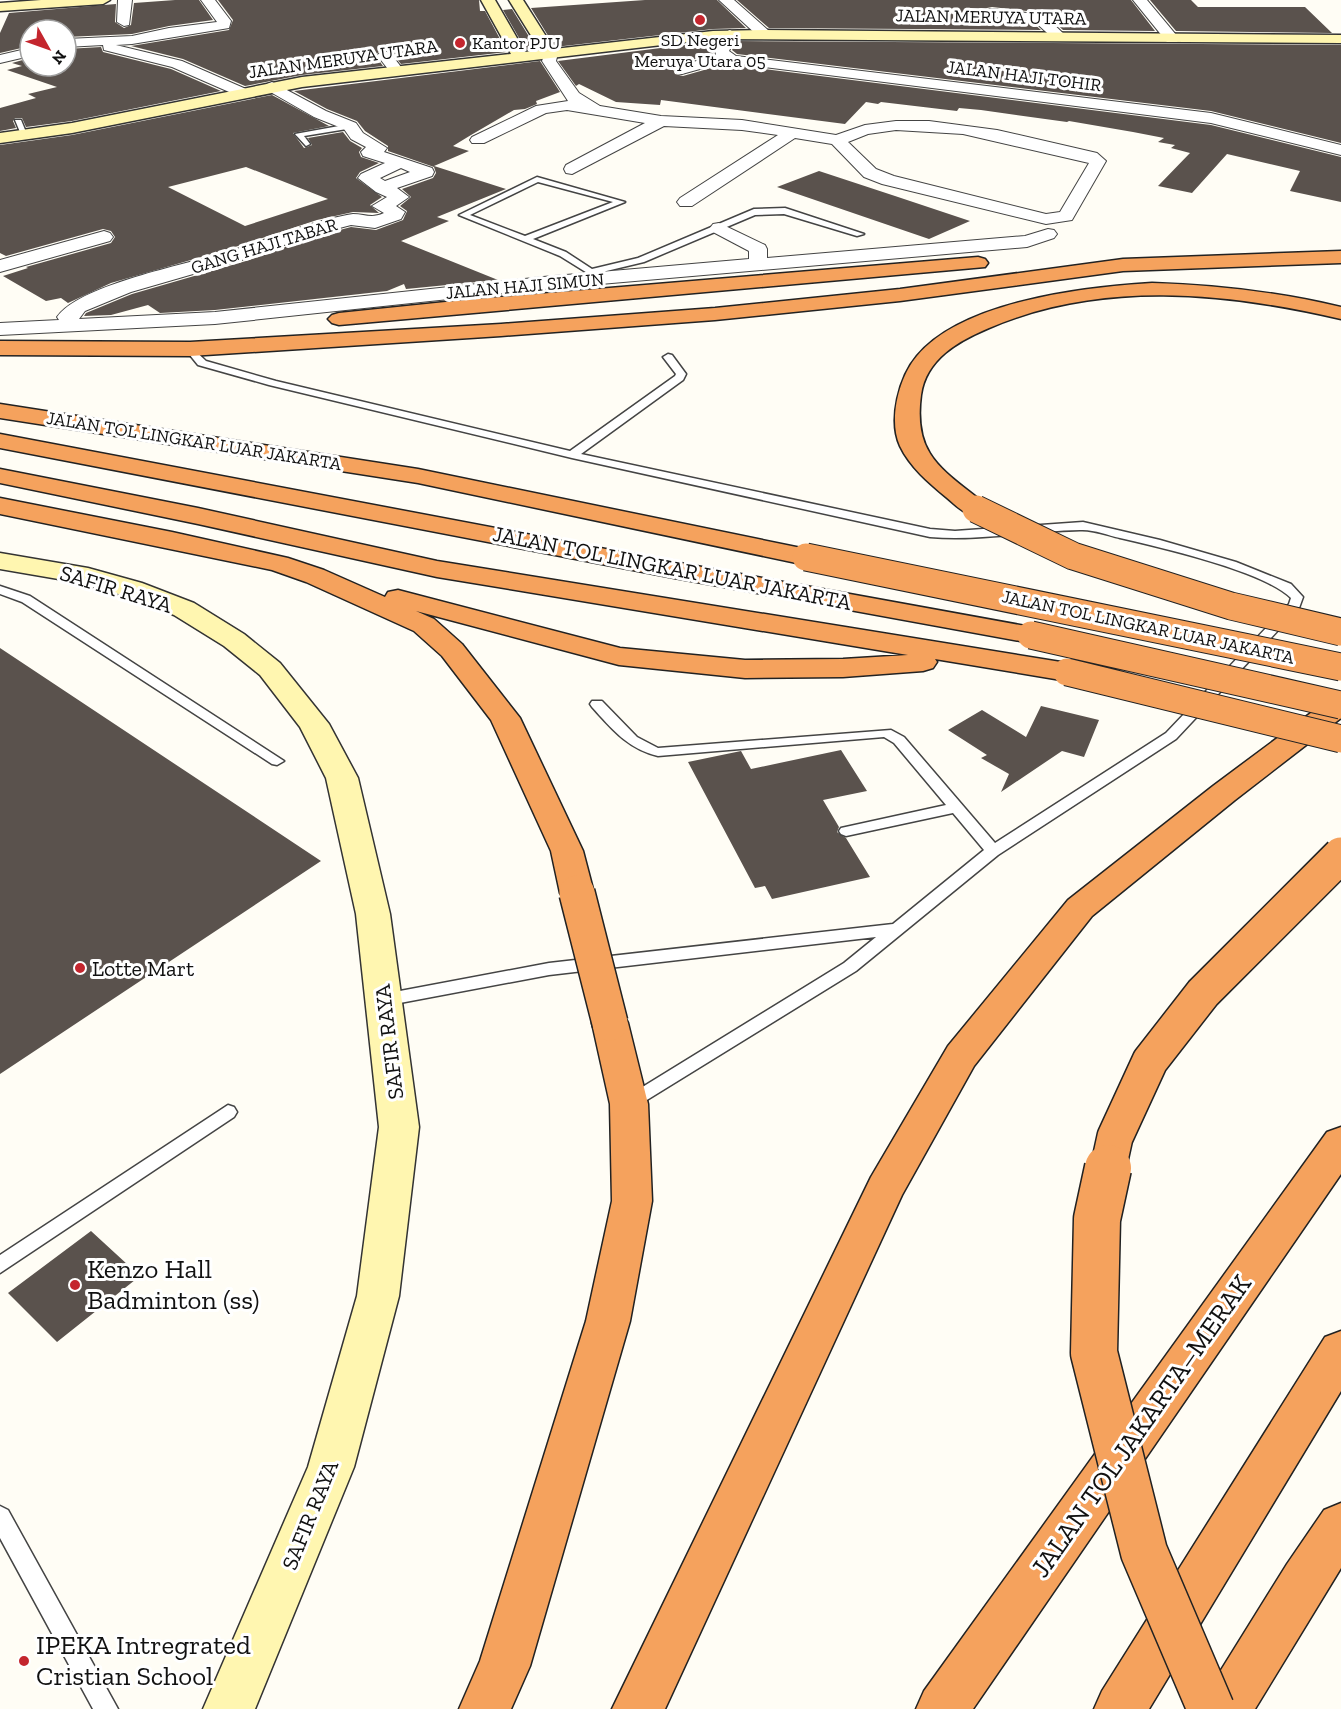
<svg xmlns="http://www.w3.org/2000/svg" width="1341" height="1709" font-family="'Zilla Slab',serif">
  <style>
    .building { fill: #5a524d; fill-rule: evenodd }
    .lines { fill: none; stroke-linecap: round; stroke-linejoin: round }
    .lane-casing { stroke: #444; stroke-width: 3 }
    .street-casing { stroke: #444; stroke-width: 2 }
    .secondary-casing { stroke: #333; stroke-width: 3 }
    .highway-casing { stroke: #222; stroke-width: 3 }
    .lane { fill: #fff; fill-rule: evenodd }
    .street { fill: #fff; fill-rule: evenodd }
    .secondary { fill: #fff6b0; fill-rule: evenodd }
    .highway { fill: #f5a25d; fill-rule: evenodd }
    .highway-bridge-far2-casing { stroke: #222; stroke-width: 29; stroke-linecap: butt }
    .highway-bridge-far1-casing { stroke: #222; stroke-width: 38; stroke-linecap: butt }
    .highway-bridge-casing { stroke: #222; stroke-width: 49; stroke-linecap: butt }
    .highway-bridge-far2 { stroke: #f5a25d; stroke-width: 27 }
    .highway-bridge-far1 { stroke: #f5a25d; stroke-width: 35 }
    .highway-bridge { stroke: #f5a25d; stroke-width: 46 }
    .poi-dot { fill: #c4262e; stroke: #fff; stroke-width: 2 }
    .labels { text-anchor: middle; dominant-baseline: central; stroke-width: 6; stroke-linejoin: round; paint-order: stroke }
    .far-street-label { font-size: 18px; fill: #111; stroke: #fff }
    .far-poi-label { font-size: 18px; fill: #111; stroke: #fff }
    .street-label { font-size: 22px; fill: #111; stroke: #fff }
    .poi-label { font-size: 22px; fill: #111; stroke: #fff; text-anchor: start }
    .near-poi-label { font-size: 27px; fill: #111; stroke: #fff; text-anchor: start }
    .near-street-label { font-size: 27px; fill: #111; stroke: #fff }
  </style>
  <rect width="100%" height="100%" fill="#fffdf5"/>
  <path class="building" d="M175 0H199L213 20 169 26 132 34 66 37V30H30V46L0 53V33L9 13 116 4 115 22 124 28 131 25 134 3Z
    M218 0H479L480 11H485L507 52 401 64 391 52 383 49 375 55 383 66 302 75 245 86 183 59 131 46 229 30 233 20Z
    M645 0H717L746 28 713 29 555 47 531 8Z
    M737 0H1131L1155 31 1063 30 1044 13 992 7 987 8 983 12 987 18 1034 24 1041 30 769 28Z
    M1150 0H1191L1198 7H1305L1332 33 1176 31Z
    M512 9 536 48 526 50 503 10Z
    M716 41 714 53 676 65 673 69 675 74 683 76 725 64 1211 125 1341 157V202L1290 191 1300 171 1227 154 1192 193 1158 186 1190 153 1171 148 1175 145 1158 142 1164 138 1133 132 1069 121 1067 122 981 110 959 108 957 111 881 102 878 104 866 102 845 124 661 100 660 105 616 102 579 84 576 86 558 61Z
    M736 41 1341 45V143L1211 111 737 54 732 50Z
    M101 47 103 52 171 69 221 91 72 121 26 127 22 118H15L13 121 16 128 0 131V108L36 98 28 94 57 87 7 70 22 66 12 63 30 58V66H66V49Z
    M540 61 560 92 536 101 537 104 525 109 514 110 471 135 453 146 469 151 434 166 506 189 437 217 449 221 401 241 498 280 406 289 404 284 387 291 215 310 160 313 148 305 111 315 84 316 86 313 132 294 246 261 310 238 351 227 376 230 403 220 407 211 400 206 411 197 402 189 433 178 436 173 434 167 388 151V146L365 131 357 121 327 109 294 91Z
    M272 95 329 126 293 133 304 148 312 145 308 138 343 132 350 141 362 148 359 152 361 157 379 163 360 172 356 178 382 197 370 205 379 213 353 212 317 220 229 249 111 283 68 303 61 298 46 301 3 276 28 268 26 267 111 243 115 237 111 231 103 229 6 256 0 253V145L72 135ZM246 167 328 199 245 226 168 187Z
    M819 171 895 196 970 221 929 239 777 187Z
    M0 648 321 861 0 1074Z
    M1041 706 1099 720 1084 757 1062 751 1001 792 1009 774 981 758 987 755 948 730 982 710 1026 737Z
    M841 750 867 791 823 800 839 827 837 832 846 838 870 877 772 899 765 886 755 888 688 762 741 751 751 769Z
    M91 1231 140 1276 57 1342 8 1293Z"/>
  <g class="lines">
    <defs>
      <path id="lane" d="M15 120H21L28 137H22Z
        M350 124H353V128L304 136 310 144 306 146 295 134Z
        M537 177 625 202 533 239 566 252 592 269 638 258 754 209 785 208 864 234 857 236 784 214 755 215 644 262 598 273 602 276 597 279 560 256 459 215ZM538 182 613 202 525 236 470 215Z
        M190 346 206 361 276 381 570 451 675 376 676 374 663 357 668 354 672 355 686 374 683 380 581 454 930 529 955 531 1083 522 1160 540 1236 562 1291 584 1303 597 1299 608 1176 739 998 855 856 971 629 1111 623 1109 620 1104 623 1099 844 963 876 937 549 975 384 1006 378 1004 376 1000 378 996 384 994 549 963 893 924 984 850 953 813 846 836 841 834 839 831 841 828 946 805 894 743 884 737 658 756C628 749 612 729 592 707L590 704 592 701H602L637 737 658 748 891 730 904 737 995 843 1166 733 1289 604 1291 598C1264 571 1159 547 1120 538 1107 535 1093 529 1080 530 1030 531 980 541 930 537L572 458 269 385 198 365 185 349Z
        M0 586 30 596 284 761 277 765 272 764 22 602 0 594Z
        M228 1105 234 1107 237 1112 234 1117 0 1273V1255Z
        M0 1506 8 1510 118 1709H93L0 1538Z"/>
      <path id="street" d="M118 0H132L129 25 124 26 117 22Z
        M201 0H215L231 21 229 28 132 44 116 45 182 61 246 89 249 92 246 95H236L172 67 104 50 103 45 66 47V39L132 36 169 28 217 22Z
        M719 0H734L769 31 771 34 769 37H759Z
        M1133 0H1147L1177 36 1179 39 1177 42H1167Z
        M992 9 1044 15 1068 38 1066 41H1056L1035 22 987 16 985 13 987 10Z
        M730 30 737 34 729 51 736 56 1211 113 1341 145V155L1211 123 725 62 682 74 677 73 675 70 677 67 716 55C714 47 722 32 730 30Z
        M30 48V56L0 63V55Z
        M551 49 558 53 556 61 579 93 600 106 661 116 742 120 836 135 865 125 896 121H929L997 130 1097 153 1106 161 1072 220 1046 224 882 184 864 177 832 144 795 138 692 206H680L677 202 680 198 778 135 742 130 664 126 572 174 566 173 564 169 566 165 645 123 567 110 546 113 484 143H472L470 140 472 137 536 106 568 101 542 61 546 50ZM896 130 963 134 1089 163 1060 212 1046 214 894 176 876 169 848 142 868 134Z
        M384 51C392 53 398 63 403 70L401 73H391L377 55Z
        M272 82 326 111 356 123 363 133 387 148 384 152 432 168 434 172 432 176 397 188 409 197 396 206 405 212 401 219 375 228 351 225 309 236 245 259 131 292 85 311 79 319 215 312 543 277 749 259V251L713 232 710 228 713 224 719 223 765 245 767 249V258L1025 236 1048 229 1054 230 1057 234 1054 238 1027 247 543 289 215 324 0 335V323L59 320 57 317C80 284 190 264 230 251 264 241 296 227 330 219 337 217 345 215 353 214 365 214 371 219 384 213L372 206 387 197 376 192 358 178 361 174 385 163 363 156 361 152 366 147 351 139 344 129 314 117 267 90 264 87 267 84ZM401 168 410 172 385 181 380 178Z
        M104 231 110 233 113 237 110 241 0 272V260Z"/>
      <path id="secondary" d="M41 0H110L103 4 0 11V3Z
        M481 0H495L525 52 540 50 509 0H523L554 49 713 31 764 30 1341 35V43L713 39 302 87 72 133 0 143V133L72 123 302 77 511 54Z
        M0 553 88 568 142 583 194 603 244 634 280 663 329 724 358 778 390 914 419 1127 399 1296 354 1467 255 1709H203L308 1467 357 1296 379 1127 356 914 326 778 300 727 260 675 224 646 174 615 122 595 76 582 0 569Z"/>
      <path id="highway" d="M1341 251V263L1123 271 900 301 715 320 501 336 190 356 0 355V341L190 342 501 324 715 308 900 289 1123 259Z
        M978 257 985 259 988 263 985 267 339 325 332 323 328 319 332 315 339 313 465 300Z
        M1152 283C1216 285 1278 292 1341 307V319C1225 292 1101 280 989 328 958 341 926 359 921 395 913 456 942 469 985 504L989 509 985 514C968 519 959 508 946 497 929 483 910 467 900 446 888 420 899 377 917 356 963 301 1085 287 1152 283Z
        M0 404 418 469 806 549 815 551 819 557 815 563 806 565 418 483 0 418Z
        M0 434 669 561 1031 627 1041 629 1045 635 1041 641 1031 643 669 577 0 448Z
        M0 469 198 508 437 561 1067 663 1077 666 1081 672 1077 678 1067 681 935 659 937 662 933 668 923 671 843 677 745 678 619 665 416 611 434 619 462 644 520 718 583 851 594 893 589 901 577 905 565 901 560 893 551 851 491 720 442 656 414 631 306 582 272 570 0 514V498L172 532 288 558 324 570 385 597 388 592 398 590 620 648 745 660 843 659 908 655 437 577 198 524 0 483Z
        M1341 695V718L1235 800 1092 916 974 1066 902 1195 665 1709H612L871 1177 948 1046 1068 900 1213 786 1331 698Z
        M610 1009 623 1013 628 1023 648 1104 652 1201 630 1321 530 1666 511 1709H459L480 1661 586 1321 612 1201 610 1104 592 1023 597 1013Z
        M1341 1127V1174L973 1709H916L924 1691 1327 1132Z
        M1341 1331V1391L1149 1709H1094L1102 1691 1325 1337Z
        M1341 1503V1568L1255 1709H1200L1208 1691 1287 1564 1324 1510Z"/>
    </defs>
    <use href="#lane" class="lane-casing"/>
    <use href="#street" class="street-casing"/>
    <use href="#secondary" class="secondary-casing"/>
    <use href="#highway" class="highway-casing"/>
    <use href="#lane" class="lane"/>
    <use href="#street" class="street"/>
    <use href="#secondary" class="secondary"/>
    <use href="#highway" class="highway"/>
    <defs>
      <path id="highway-bridge-far2" d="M976 509 1073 556 1231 606 1341 632
        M806 557 1341 667
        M1031 635 1341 705
        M1067 672 1341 739"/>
      <path id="highway-bridge-far1" d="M577 893 610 1023
        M1108 1169 1115 1137 1150 1061 1203 993 1341 855"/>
      <path id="highway-bridge" d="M1108 1168 1097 1219 1094 1353 1144 1552 1211 1709"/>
    </defs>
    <use href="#highway-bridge-far2" class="highway-bridge-far2-casing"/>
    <use href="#highway-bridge-far1" class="highway-bridge-far1-casing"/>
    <use href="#highway-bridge" class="highway-bridge-casing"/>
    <use href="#highway-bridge-far2" class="highway-bridge-far2"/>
    <use href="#highway-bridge-far1" class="highway-bridge-far1"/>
    <use href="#highway-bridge" class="highway-bridge"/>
  </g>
  <g class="poi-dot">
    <circle cx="700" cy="20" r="6"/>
    <circle cx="460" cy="43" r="6"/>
    <circle cx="80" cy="968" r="6"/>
    <circle cx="75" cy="1285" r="6"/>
    <circle cx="24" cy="1661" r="6"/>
  </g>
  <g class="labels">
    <g class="far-street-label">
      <text transform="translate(991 17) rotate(1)">JALAN MERUYA UTARA</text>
      <text transform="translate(343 59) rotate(-8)">JALAN MERUYA UTARA</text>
      <text transform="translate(1024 76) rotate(7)">JALAN HAJI TOHIR</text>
      <text transform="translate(264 246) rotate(-17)">GANG HAJI TABAR</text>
      <text transform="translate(525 286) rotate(-5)">JALAN HAJI SIMUN</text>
      <text transform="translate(194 441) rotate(9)">JALAN TOL LINGKAR LUAR JAKARTA</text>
      <text transform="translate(1148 627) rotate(12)">JALAN TOL LINGKAR LUAR JAKARTA</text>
    </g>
    <g class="far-poi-label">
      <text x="700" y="40">SD Negeri<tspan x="700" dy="21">Meruya Utara 05</tspan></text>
      <text x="472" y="43" text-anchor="start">Kantor PJU</text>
    </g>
    <g class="street-label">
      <text transform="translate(672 568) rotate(11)">JALAN TOL LINGKAR LUAR JAKARTA</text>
      <text transform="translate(116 589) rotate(17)">SAFIR RAYA</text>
      <text transform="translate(389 1042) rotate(-97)">SAFIR RAYA</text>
      <text transform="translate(310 1515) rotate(-68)">SAFIR RAYA</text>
    </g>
    <g class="poi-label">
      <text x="92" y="968">Lotte Mart</text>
    </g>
    <g class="near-poi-label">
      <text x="87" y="1269">Kenzo Hall<tspan x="87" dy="31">Badminton (ss)</tspan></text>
      <text x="36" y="1645">IPEKA Intregrated<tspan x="36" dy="31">Cristian School</tspan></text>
    </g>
    <g class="near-street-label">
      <text transform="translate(1141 1426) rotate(-55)">JALAN TOL JAKARTA–MERAK</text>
    </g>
  </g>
  <g transform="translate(48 48) rotate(130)"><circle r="28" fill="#ffffff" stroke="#a0a0a0" stroke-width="1.5"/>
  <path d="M0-4.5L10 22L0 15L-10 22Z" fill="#c4262e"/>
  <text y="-9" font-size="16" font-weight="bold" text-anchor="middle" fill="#111111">N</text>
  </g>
</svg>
